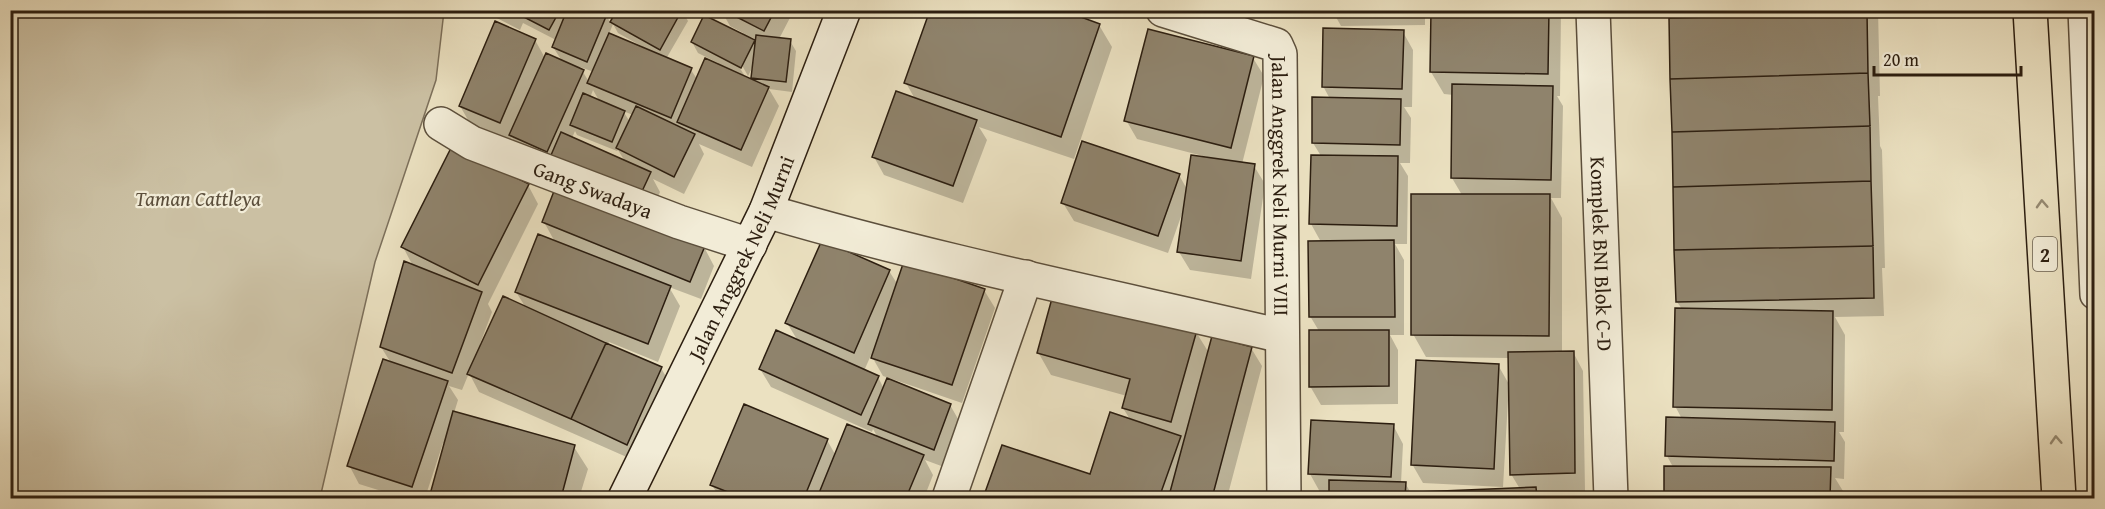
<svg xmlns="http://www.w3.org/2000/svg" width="2105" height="509" font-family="'Gentium Book Plus',serif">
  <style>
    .green { fill: #cbc0a3; stroke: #7c6f5a; stroke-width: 1.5 }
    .shadow { fill: #0003; fill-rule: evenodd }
    .building { fill: #8f836c; stroke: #2c1e10; stroke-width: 1.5 }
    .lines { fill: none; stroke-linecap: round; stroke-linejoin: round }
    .lane-casing { stroke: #5c4f3c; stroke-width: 30 }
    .street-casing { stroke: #5c4f3c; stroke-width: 36 }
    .secondary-casing { stroke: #2c1e10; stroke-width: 36 }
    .highway-casing { stroke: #2c1e10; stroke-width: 36 }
    .lane { stroke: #f2ecd7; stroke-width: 27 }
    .street { stroke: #f2ecd7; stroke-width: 33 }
    .secondary { stroke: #f2ecd7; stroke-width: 33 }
    .highway { stroke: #ebe1c1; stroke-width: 33 }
    .oneway { stroke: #958971 }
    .labels { text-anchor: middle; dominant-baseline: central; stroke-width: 4.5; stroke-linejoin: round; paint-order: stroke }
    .shield { fill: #f2ecd7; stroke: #675c4c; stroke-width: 1.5 }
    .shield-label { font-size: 20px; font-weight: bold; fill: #2c1e10 }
    .street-label { font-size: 21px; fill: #2c1e10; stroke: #f2ecd7 }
    .park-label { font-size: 21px; font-style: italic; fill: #5c4f3c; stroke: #f2ecd7 }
  </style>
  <rect width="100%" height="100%" fill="#ebe1c1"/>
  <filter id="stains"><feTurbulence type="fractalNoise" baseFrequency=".00333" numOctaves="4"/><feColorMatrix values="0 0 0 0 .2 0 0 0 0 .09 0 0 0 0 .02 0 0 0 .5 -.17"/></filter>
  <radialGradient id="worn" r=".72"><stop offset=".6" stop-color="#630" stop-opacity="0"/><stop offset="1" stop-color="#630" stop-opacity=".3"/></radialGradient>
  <path class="green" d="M10 11H444L436 80 375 262 320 498H11Z"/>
  <path class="shadow" d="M481 10H502L515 17 517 14 509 10H567L601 13V10H682L688 21 666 59 691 70 697 79 718 63 698 53 692 42 741 35 743 33 730 26 721 10H794L779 39 790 41 796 51 792 92 769 89 779 106 752 167 699 144 704 154 684 194 653 179 660 192 648 220 521 153 512 138 510 141 471 125 460 106 535 40 545 58 562 61 553 47 556 40 523 23 520 30ZM605 12 615 18 611 24ZM613 24 618 33 643 47 642 48 609 34ZM751 37 757 40V46ZM739 60 748 76 754 64 752 77 755 82 746 78 736 62ZM580 67 594 72 589 82ZM593 90 600 102 590 98ZM623 111 633 115 630 122ZM575 131 577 135 617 151 618 150 626 163 572 138Z
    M1332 10H1425V25L1341 26Z
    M1432 10H1561L1560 96H1557L1563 106 1561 198H1551L1562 218V352H1573L1583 371 1585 491 1537 492 1541 498H1420V493L1520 489 1511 474 1510 401H1508L1503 487 1423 483 1412 464 1498 365 1510 386 1509 358 1426 357 1413 334 1462 195 1452 178 1454 95 1444 94 1431 72Z
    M1670 10H1878L1880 96H1878L1880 146 1882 150 1885 268H1882L1884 316 1835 317 1845 335 1844 432H1839L1845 442 1844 479 1835 478 1843 491V498H1665L1666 467H1673L1667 456 1682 419 1675 406 1682 309 1677 302Z
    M1099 25 1112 47 1074 159 979 127 987 140 963 203 884 175 874 157 915 99 906 83Z
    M1403 32 1413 50 1412 107H1404L1411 118 1410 163H1400L1408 176 1407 244H1395L1404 260V335H1390L1398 350V404L1321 405 1310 386 1319 331 1310 316 1321 242 1311 224 1321 156 1313 143 1330 99 1323 86Z
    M1253 58 1264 76 1242 164 1254 166 1265 184 1251 279 1190 270 1179 252 1183 211 1168 253 1074 221 1063 203 1179 175 1188 191 1207 157 1137 139 1126 120Z
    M528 185 538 204 488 304 492 312 480 344 482 345 526 308 516 292 555 242 544 222 704 247 714 266 701 299 669 287 680 306 658 362 609 342 608 345 661 368 672 387 638 462 479 392 469 373 462 390 449 386 458 400 454 413 574 447 588 469 579 498H431L446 444 443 443 425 498H404L359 484 349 465 391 363 381 347 413 266 403 247Z
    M889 271 898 285 984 290 995 308 962 403 889 378 888 380 950 405 961 424 944 467 925 460 933 475 924 498H720L712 485 827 440 836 456 878 438 873 429 872 432 771 387 760 369 798 341 787 323ZM871 355 883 376 889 378 884 389 878 377 864 371Z
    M1196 332 1209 353 1251 348 1262 366 1227 498H1175L1171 491 1168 498H985L1003 446 1091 476 1131 421 1123 408 1127 396 1051 375 1038 352Z
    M1393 425 1403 444 1401 483H1405L1414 498H1330L1331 493 1320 492 1310 474Z"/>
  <path class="building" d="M518 10H560L549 30 516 13Z
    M567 10H599L607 14 587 62 552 47Z
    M617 10H682L660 50 610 22Z
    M723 10H775L764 31Z
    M930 10H1062L1100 24 1061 137 904 83Z
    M1431 10H1549L1548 74 1430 72Z
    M1668 10H1867V13L1669 18Z
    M1867 13 1868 73 1670 79 1669 18Z
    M704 15 755 40 741 68 691 42Z
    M495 21 536 39 500 123 459 106Z
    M1323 28 1404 30 1402 89 1322 87Z
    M1148 29 1254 56 1231 148 1124 121Z
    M609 33 692 68 671 118 587 83Z
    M756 35 791 39 786 82 751 78Z
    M546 53 584 70 547 152 509 135Z
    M705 58 769 87 741 150 677 122Z
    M1868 73 1870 126 1672 132 1670 79Z
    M1452 84 1553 86 1551 180 1451 178Z
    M896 91 977 120 953 186 872 157Z
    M583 93 625 111 612 142 570 125Z
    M1312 97 1401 99 1400 145 1312 143Z
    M636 106 695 134 674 177 616 148Z
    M1870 126 1871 181 1673 187 1672 132Z
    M561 132 651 172 637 202 548 162Z
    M1082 141 1180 174 1158 236 1061 203Z
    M452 146 529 184 478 285 401 247Z
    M1191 155 1255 164 1241 261 1177 252Z
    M1311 155 1398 156 1397 226 1309 224Z
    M1871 181 1873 246 1674 250 1673 187Z
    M556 186 705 246 690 282 542 222Z
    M1411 194H1550L1549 336 1411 335Z
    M538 234 671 286 648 344 515 292Z
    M822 240 890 270 854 353 785 323Z
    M1394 240 1395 317H1309L1308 241Z
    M1873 246 1874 298 1676 302 1674 250Z
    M404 261 482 292 452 373 380 347Z
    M904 261 985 289 952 385 871 358Z
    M1054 291 1197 330 1171 422 1122 408 1130 379 1037 353Z
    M503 296 606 343 571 419 467 374Z
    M1675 308 1833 311 1832 410 1673 407Z
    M776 330 879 376 861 415 759 369Z
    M1309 330H1389V386L1309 387Z
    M1212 336 1252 347 1212 498H1193L1170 492Z
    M606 343 662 367 627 445 571 419Z
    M1574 351 1575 473 1510 475 1508 352Z
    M383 359 448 381 412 487 347 466Z
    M1416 360 1499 364 1494 469 1411 465Z
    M887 378 951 404 934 450 868 424Z
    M744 404 828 439 804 498H743L710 485Z
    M453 411 575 445 561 498H429Z
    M1110 412 1181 436 1159 498H1162H983L1002 445 1090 474Z
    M1666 417 1835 422 1834 461 1665 456Z
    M1311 420 1394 424 1391 477 1308 474Z
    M847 424 924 455 906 498H817Z
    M1664 466 1831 467 1830 498H1664Z
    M1329 480 1406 482 1405 498H1329Z
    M1536 487 1537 498H1419L1418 492Z"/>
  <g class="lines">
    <defs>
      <path id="lane" d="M2082 10 2094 295"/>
      <g id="street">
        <path id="s1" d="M1163 10 1276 45 1280 54 1284 498"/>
        <path id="s2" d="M1593 10 1611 498"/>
        <path id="s3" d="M441 124 472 143 679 222 750 245"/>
        <path d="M766 211C936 261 1110 296 1282 336"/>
        <path d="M949 498 1026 277"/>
      </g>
      <g id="secondary">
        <path id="s4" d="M625 498 766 211 844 10"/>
      </g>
      <path id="highway" d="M2030 10 2059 498"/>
    </defs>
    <use href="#lane" class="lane-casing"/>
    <use href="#street" class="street-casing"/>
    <use href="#secondary" class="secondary-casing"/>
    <use href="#highway" class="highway-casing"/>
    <use href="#lane" class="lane"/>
    <use href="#street" class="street"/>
    <use href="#secondary" class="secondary"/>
    <use href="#highway" class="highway"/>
  </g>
  <defs><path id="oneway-chevron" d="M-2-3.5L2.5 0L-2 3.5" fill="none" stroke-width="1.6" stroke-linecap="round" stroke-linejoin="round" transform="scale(1.5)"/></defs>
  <g class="oneway">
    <use href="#oneway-chevron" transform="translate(2042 204) rotate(-93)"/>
    <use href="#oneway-chevron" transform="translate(2056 440) rotate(-93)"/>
  </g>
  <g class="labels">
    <rect class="shield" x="2033" y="237" width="24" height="34" rx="4.5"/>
    <g class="shield-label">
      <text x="2045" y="254">2</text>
    </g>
    <g class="street-label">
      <text stroke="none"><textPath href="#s1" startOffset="260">Jalan Anggrek Neli Murni VIII</textPath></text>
      <text stroke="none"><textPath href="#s3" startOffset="166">Gang Swadaya</textPath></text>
      <text stroke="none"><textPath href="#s2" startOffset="244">Komplek BNI Blok C-D</textPath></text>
      <text stroke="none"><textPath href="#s4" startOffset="267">Jalan Anggrek Neli Murni</textPath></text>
    </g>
    <g class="park-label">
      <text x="198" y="198">Taman Cattleya</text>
    </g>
  </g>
  <rect width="2105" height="509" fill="none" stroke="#ebe1c1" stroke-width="36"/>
  <rect x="12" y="12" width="2081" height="485" fill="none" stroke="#2c1e10" stroke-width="3"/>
  <rect x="18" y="18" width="2069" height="473" fill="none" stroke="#2c1e10" stroke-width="1.5"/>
  <path d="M1874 66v9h147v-9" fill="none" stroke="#2c1e10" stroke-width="3"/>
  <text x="1883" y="66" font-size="18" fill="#2c1e10" stroke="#f2ecd7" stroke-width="4.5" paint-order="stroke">20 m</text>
  <rect width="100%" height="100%" filter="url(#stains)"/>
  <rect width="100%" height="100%" fill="url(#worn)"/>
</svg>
